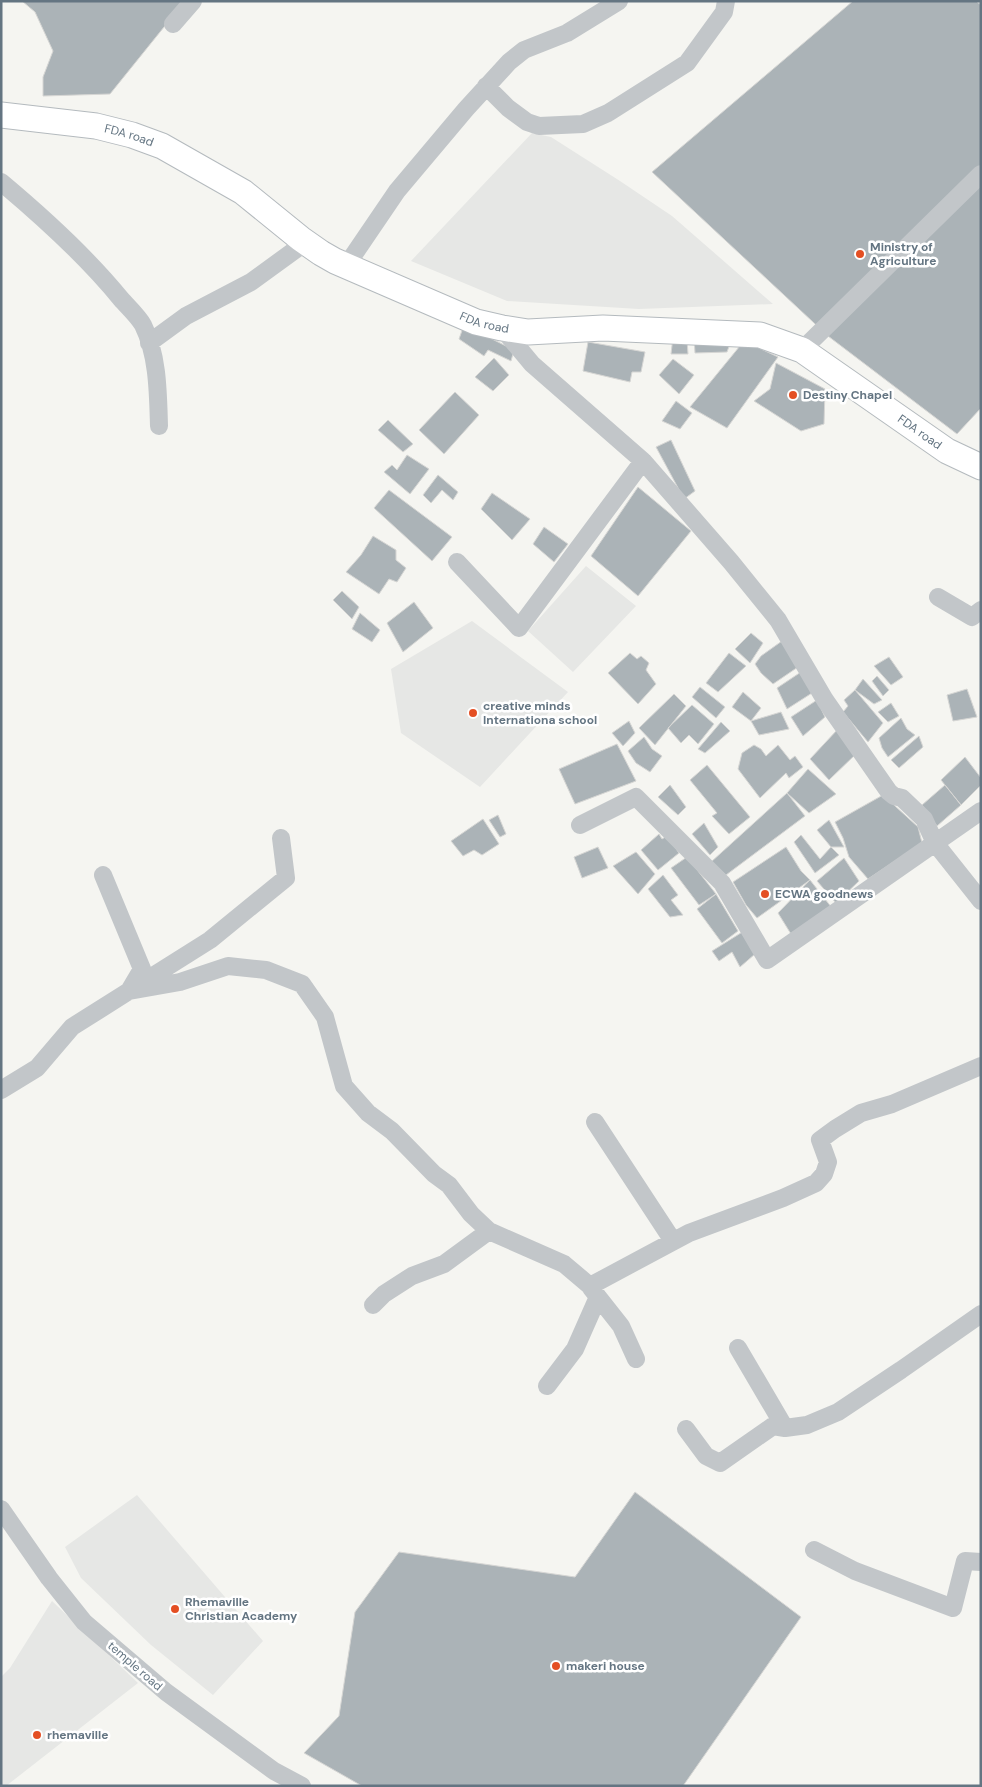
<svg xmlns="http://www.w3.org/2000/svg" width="982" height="1787" font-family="'DM Sans',sans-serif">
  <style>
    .built { fill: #e6e7e5 }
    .building { fill: #abb3b7; stroke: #d6d6d4 }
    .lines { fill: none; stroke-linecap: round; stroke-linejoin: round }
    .secondary-casing { stroke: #b4babe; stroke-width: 27 }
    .street { stroke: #c2c6c9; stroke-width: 18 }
    .secondary { stroke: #fff; stroke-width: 25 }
    .poi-dot { fill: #e44f23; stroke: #fff; stroke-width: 2 }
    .labels { text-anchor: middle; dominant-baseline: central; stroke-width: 5; stroke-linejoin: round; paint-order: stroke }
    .street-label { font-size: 12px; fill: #647582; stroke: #fff }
    .poi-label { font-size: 12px; font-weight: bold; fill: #647582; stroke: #fff; text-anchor: start }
  </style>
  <rect width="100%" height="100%" fill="#f5f5f1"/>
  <path class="built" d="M532 133 551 137 620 181 672 216 773 304 639 309 507 301 411 261Z
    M586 566 636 606 573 672 528 631Z
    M472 621 568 692 480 787 401 733 391 669Z
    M137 1495 263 1641 213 1695 151 1645 81 1578 65 1547Z
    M52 1601 138 1683 6 1786H1V1677L10 1668Z"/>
  <path class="building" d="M22 1H185L110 94 43 96V77L53 51 35 12Z
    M853 1H976L981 5V408L957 434 828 336 652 172Z
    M464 325 514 350 511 361 488 350 484 356 459 339Z
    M673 337 687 340 688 354H671Z
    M694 338 731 341 727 352 695 353Z
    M744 341 778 357 727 428 690 407Z
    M588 342 645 352 641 372H632L630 382 583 371Z
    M494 358 509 375 493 391 475 377Z
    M673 359 694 375 679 394 659 375Z
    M776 363 825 389 824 424 801 431 754 401 770 389Z
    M455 392 479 415 444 454 419 430Z
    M676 401 692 413 680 429 662 421Z
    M388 420 413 444 403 452 378 430Z
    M671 440 695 491 684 499 656 447Z
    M407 455 429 469 410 494 384 472 392 465 397 470Z
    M438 475 458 492 453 500 442 490 431 503 423 495Z
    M638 487 691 531 638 596 591 556Z
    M389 490 452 537 432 561 374 508Z
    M492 493 530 519 512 540 481 509Z
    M544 527 568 544 554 562 533 544Z
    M373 536 396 550V560L406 568 397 582 389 579 379 594 346 572 361 555Z
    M342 591 359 607 352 619 333 600Z
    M414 602 433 628 403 652 387 623Z
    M360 613 380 630 372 642 352 629Z
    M751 633 763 643 750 663 735 649Z
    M782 641 798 667 773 684 761 673 755 664 761 656Z
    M630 653 637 659 641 656 649 663 646 670 656 684 638 704 608 673Z
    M729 653 746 666 718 692 706 683Z
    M889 657 903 677 891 685 874 666Z
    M801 672 812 693 787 709 777 688Z
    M877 676 889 690 883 696 872 681Z
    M863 679 882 700 874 704 855 690Z
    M700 687 725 707 716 718 692 697Z
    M967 689 977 717 953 721 947 695Z
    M855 690 883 723 868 742 843 712 848 706 844 700Z
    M743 692 761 708 751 721 732 707Z
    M674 694 686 706 655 745 639 728Z
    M817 700 825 717 803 736 791 717Z
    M891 703 899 716 888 722 878 712Z
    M692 705 714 724 698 744 689 735 681 743 668 728Z
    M781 712 789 729 759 735 751 721Z
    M901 718 907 729 915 735 888 757 882 748 879 738Z
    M629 721 635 733 623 746 612 733Z
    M721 722 730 731 705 753 698 749Z
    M838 729 857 753 829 780 810 759Z
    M919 736 923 747 899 768 891 760Z
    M644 737 652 749 662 756 650 772 636 763 628 751Z
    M617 744 636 781 575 804 559 769Z
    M754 745 761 749 766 756 778 745 790 760 795 756 803 767 789 778 786 773 760 798 738 769 742 753Z
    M965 757 981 778V785L961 805 941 780Z
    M707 765 750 817 729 834 712 816 717 813 690 780Z
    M808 769 836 794 809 813 787 793Z
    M670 785 686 807 678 815 658 797Z
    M945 785 961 805 937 826 922 805Z
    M787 793 805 816 726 875 711 862Z
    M883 795 918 827 922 843 868 879 849 857 843 838 835 822Z
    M498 815 506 834 500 837 489 820Z
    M483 819 499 844 482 855 474 850 463 856 451 841Z
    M829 820 844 847H831L817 830Z
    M704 823 718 847 710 855 692 834Z
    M659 834 662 839 667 836 679 853 658 870 641 850Z
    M801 835 820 859 831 847 839 855 815 873 794 842Z
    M598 847 608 868 582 878 574 857Z
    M786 847 801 871 810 880 757 918 746 905 733 882Z
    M636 852 655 874 638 894 613 866Z
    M687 857 716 894 699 905 671 868Z
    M844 858 859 881 836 903 817 881Z
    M663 875 678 895 671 900 683 915 670 917 648 889Z
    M810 880 832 908 791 934 778 913Z
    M716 894 738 931 722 943 697 909Z
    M744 931 755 954 740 967 732 952 719 961 712 951Z
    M635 1492 801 1617 683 1786H362L304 1753 339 1716 355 1612 399 1552 575 1577Z"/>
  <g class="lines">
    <defs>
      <g id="secondary">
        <path id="s1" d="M1 115 96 126 132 135 162 146 243 192 301 239 321 253 335 261 476 322 502 328 528 332 603 328 760 335 802 350 947 451 981 467"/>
      </g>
    </defs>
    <use href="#secondary" class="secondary-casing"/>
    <path class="street" d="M173 24 193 1
      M486 86 508 108 527 122 539 126 583 124 608 113 687 63 724 12 726 1
      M1 182C44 218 86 256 121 299 128 307 138 316 143 325 158 355 158 393 159 426
      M346 266 397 191 466 109 509 62 524 50 567 33 619 1
      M149 343 186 316 251 282 306 242
      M802 350 981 174
      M643 461 731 562 778 620 825 700 889 792 894 796 902 798 924 819 935 843 981 901
      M457 562 519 628 643 461 532 364 502 328
      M938 597 972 617 981 610
      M580 825 636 797 722 883 767 960 981 811
      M281 838 286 878 210 940 129 991 180 982 228 966 266 970 302 984 325 1017 344 1086 368 1113 392 1131 434 1174 449 1185 471 1214 489 1231
      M1 1090 37 1068 72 1027 129 991 142 969 103 875
      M595 1122 673 1241
      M591 1288 621 1326 636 1359
      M373 1305 384 1294 412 1276 444 1264 489 1231 564 1264 590 1286 689 1233 783 1198 816 1183 824 1174 828 1162 820 1140 835 1129 861 1113 892 1104 981 1066
      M738 1348 785 1428
      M547 1386 575 1349 598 1297
      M686 1429 706 1456 720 1463 773 1426 785 1428 807 1425 838 1412 901 1370 981 1314
      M1 1509 49 1578 84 1622 166 1692 274 1771 302 1786
      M814 1550 855 1571 953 1608 965 1561 981 1562"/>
    <use href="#secondary" class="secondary"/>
  </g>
  <g class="poi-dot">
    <circle cx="860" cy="254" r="5"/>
    <circle cx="793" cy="395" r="5"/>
    <circle cx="473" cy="713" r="5"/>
    <circle cx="765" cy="894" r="5"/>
    <circle cx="175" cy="1609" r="5"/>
    <circle cx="556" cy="1666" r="5"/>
    <circle cx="37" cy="1735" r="5"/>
  </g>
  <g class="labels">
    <g class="street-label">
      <text stroke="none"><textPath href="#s1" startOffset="130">FDA road</textPath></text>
      <text stroke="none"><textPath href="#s1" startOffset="535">FDA road</textPath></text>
      <text stroke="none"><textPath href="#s1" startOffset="1000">FDA road</textPath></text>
      <text transform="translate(135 1666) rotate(41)">temple road</text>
    </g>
    <g class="poi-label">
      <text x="870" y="247">Ministry of<tspan x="870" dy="14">Agriculture</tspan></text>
      <text x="803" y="395">Destiny Chapel</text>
      <text x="483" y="706">creative minds<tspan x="483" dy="14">Internationa school</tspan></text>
      <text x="775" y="894">ECWA goodnews</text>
      <text x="185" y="1602">Rhemaville<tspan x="185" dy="14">Christian Academy</tspan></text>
      <text x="566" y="1666">makeri house</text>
      <text x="47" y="1735">rhemaville</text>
    </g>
  </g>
  <rect width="982" height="1787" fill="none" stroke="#647582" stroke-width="5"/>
</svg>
